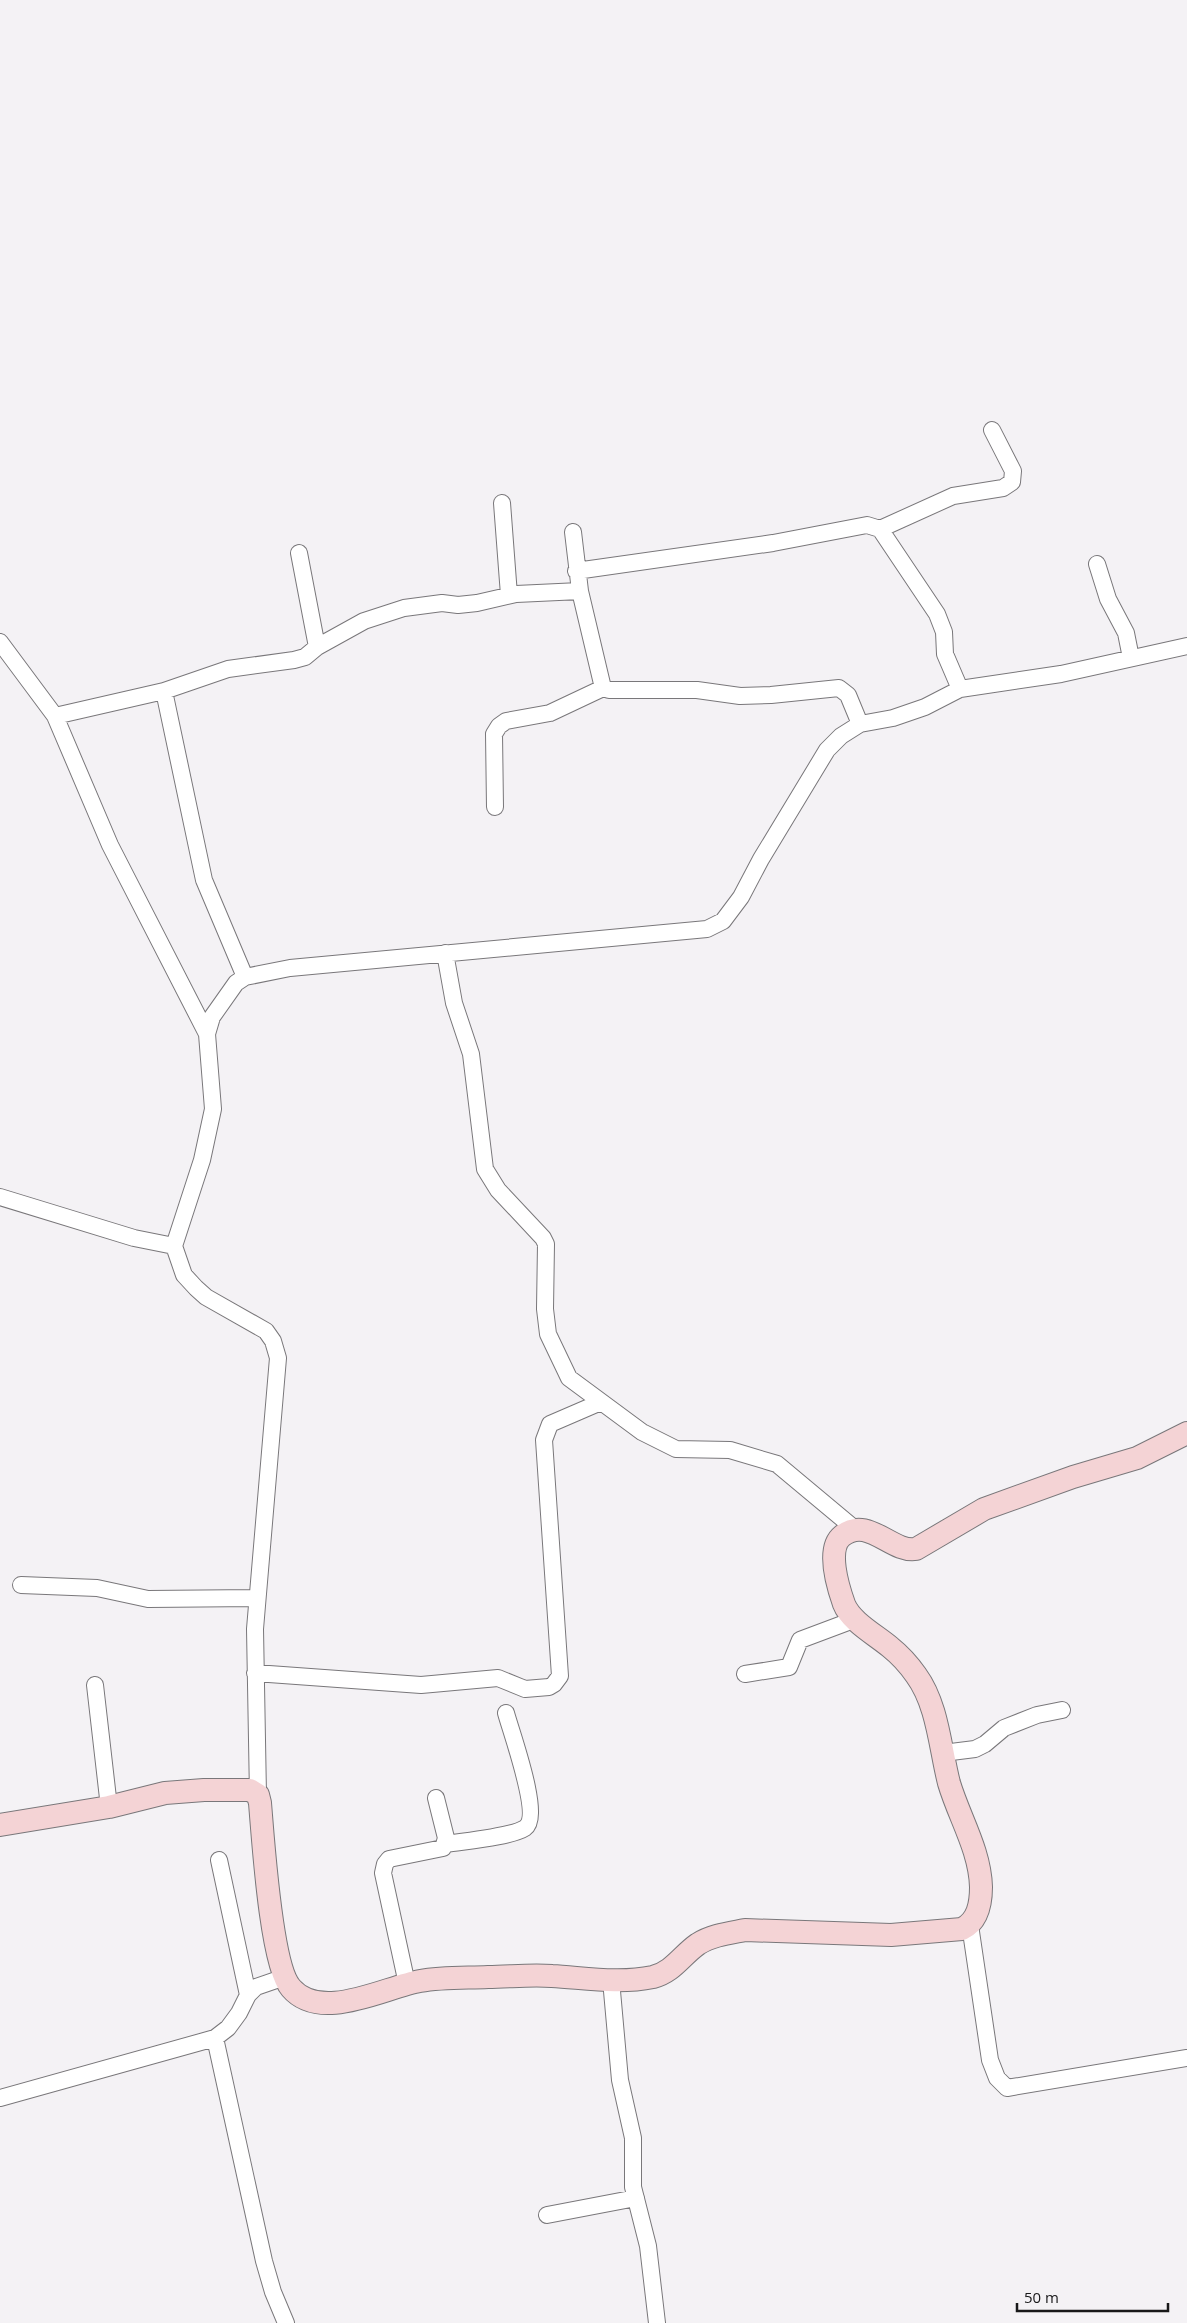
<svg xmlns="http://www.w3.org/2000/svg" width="1187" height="2323" font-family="'Open Sans',sans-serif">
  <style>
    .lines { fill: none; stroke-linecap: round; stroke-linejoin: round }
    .street-casing { stroke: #79777a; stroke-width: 18 }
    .secondary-casing { stroke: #79777a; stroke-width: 24 }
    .street { stroke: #fff; stroke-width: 16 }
    .secondary { stroke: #f4d3d5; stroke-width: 22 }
  </style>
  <rect width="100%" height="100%" fill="#f4f2f5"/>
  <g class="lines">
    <defs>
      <path id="street" d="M502 503 509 595
        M880 529 953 496 1003 488 1012 482 1013 471 992 430
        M573 532 580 591 603 688 609 690H697L740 696 771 695 839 688 848 695 860 724
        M299 553 317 647
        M1097 564 1108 599 1126 633 1131 658
        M576 571 773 543 867 525 880 529 937 614 944 632 945 654 960 689
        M0 642 55 716 110 845 207 1034
        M164 691 204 880 245 977
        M55 716 164 691 228 669 294 660 305 657 317 647 364 621 404 608 442 603 458 605 477 603 516 594 580 591
        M495 807 494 734 499 726 506 721 550 713 603 688
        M445 953 454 1003 471 1054 485 1169 498 1190 543 1238 546 1244 545 1309 548 1334 569 1378 642 1432 676 1449 730 1450 777 1464 856 1530
        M0 1197 134 1238 174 1246
        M21 1585 97 1588 148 1599 257 1598
        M255 1673 421 1685 498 1678 525 1689 549 1687 554 1684 560 1676 544 1440 550 1424 601 1402
        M745 1674 789 1667 800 1640 856 1619
        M95 1685 109 1807
        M943 1753 975 1749 985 1744 1004 1728 1037 1715 1062 1710
        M258 1795 255 1629 278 1358 273 1341 266 1331 206 1297 196 1288 184 1275 174 1246 202 1160 213 1109 207 1034 212 1017 236 983 245 977 290 968 707 929 723 921 741 897 761 859 827 750 841 736 860 724 893 718 925 707 960 689 1061 674 1187 646
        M446 1844C464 1841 511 1837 525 1828 542 1816 511 1732 506 1713
        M219 1860 248 1995
        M970 1925 990 2060 997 2078 1007 2088 1187 2058
        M611 1980 620 2080 633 2138V2187L648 2246 657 2323
        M407 1984 383 1873 385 1864 389 1859 443 1848 446 1838 436 1798
        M215 2038 264 2261 273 2292 286 2323
        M0 2098 215 2038 228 2028 239 2013 248 1995 256 1987 285 1977
        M547 2215 636 2198"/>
      <path id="secondary" d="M0 1825 109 1807 165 1793 204 1790H250L258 1795 260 1803C263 1838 271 1966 291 1988 321 2023 385 1987 420 1981 442 1977 465 1978 488 1977 509 1977 531 1974 552 1976 586 1978 619 1984 653 1977 673 1972 682 1955 698 1944 712 1935 730 1933 745 1930L891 1935 962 1929C978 1921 981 1904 981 1887 980 1850 959 1817 949 1783 940 1748 938 1705 916 1675 909 1665 900 1655 890 1647 876 1635 851 1622 844 1604 838 1587 826 1549 842 1536 868 1515 891 1553 916 1549L984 1509 1073 1477 1137 1458 1187 1433"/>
    </defs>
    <use href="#street" class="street-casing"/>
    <use href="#secondary" class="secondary-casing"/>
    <use href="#street" class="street"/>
    <use href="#secondary" class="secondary"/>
  </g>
  <path d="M1017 2303v8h151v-8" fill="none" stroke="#181819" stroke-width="2.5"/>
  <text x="1024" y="2303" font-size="15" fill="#181819" stroke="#f4f2f5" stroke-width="4" paint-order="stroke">50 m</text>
</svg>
